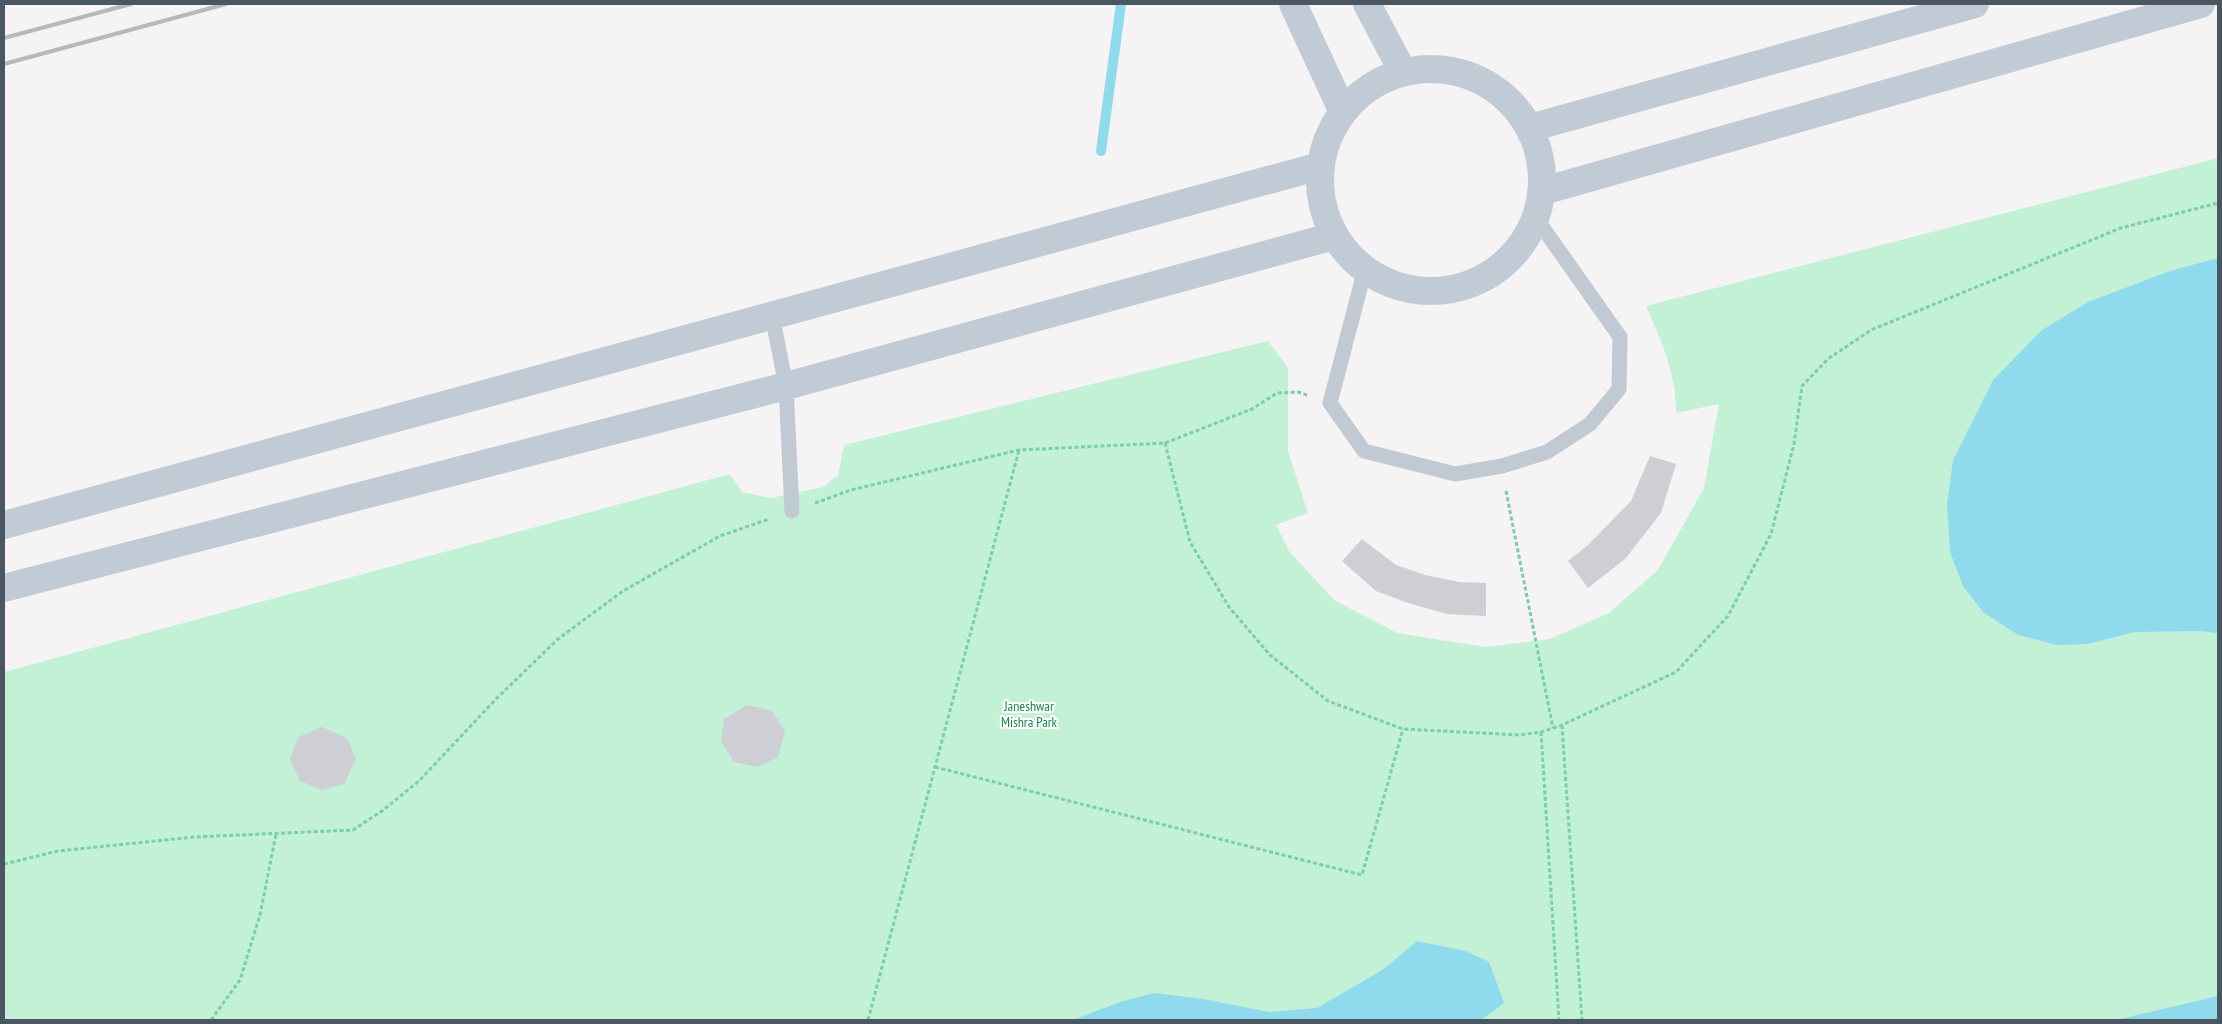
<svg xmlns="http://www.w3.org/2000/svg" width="2222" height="1024" font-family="'PT Sans Narrow',sans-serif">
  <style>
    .green { fill: #c3f1d5 }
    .water { fill: #90daee }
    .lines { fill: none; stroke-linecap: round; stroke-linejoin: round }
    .stream { stroke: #90daee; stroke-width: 10 }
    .building { fill: #cdcfd5 }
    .path { stroke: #7ad0a6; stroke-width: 3; stroke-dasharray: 4 2.5; stroke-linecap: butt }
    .lane { stroke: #c1cad2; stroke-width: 15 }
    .secondary { stroke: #c1cbd6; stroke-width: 28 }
    .rail { stroke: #b5b8bd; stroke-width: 4 }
    .labels { text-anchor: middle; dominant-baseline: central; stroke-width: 4; stroke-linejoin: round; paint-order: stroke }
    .park-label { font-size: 14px; fill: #17864f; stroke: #fff }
  </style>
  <rect width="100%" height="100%" fill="#f5f3f3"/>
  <path class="green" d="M2218 158V1020H4V672L730 474 742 492 771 498 823 487 838 475 844 445 1268 341 1288 368V451L1308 513 1276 525 1289 551 1334 600 1397 633 1485 647 1550 639 1609 613 1658 570 1704 488 1719 404 1676 413C1677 375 1661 340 1646 306Z"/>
  <path class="water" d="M2218 258V633L2199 631 2135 632 2088 644 2057 645 2018 635 1983 612 1963 586 1950 552 1947 504 1953 460 1993 380 2042 330 2088 302 2170 271Z
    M1417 941 1466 951 1489 962 1504 1003 1481 1020H1073L1120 1002 1154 993 1203 999 1269 1012 1317 1008 1384 969Z
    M2218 996V1020H2116Z"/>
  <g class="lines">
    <path class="stream" d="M1101 151 1121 4"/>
  </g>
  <path class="building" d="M1650 456 1676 464 1661 513 1625 559 1588 588 1568 561 1588 545 1631 501Z
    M1362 539 1396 565 1425 575 1459 582 1486 583V616L1447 614 1408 603 1376 591 1342 561Z
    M747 705 772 711 785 731 778 757 758 767 734 762 721 742 724 719Z
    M322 727 347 738 356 759 344 784 322 790 300 781 290 759 298 737Z"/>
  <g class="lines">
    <path class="path" d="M1165 443 1190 542 1229 607 1270 655 1328 701 1403 729 1520 735 1541 732 1562 725 1676 672 1728 616 1771 534 1794 444 1802 386 1828 359 1871 330 2121 228 2218 203
      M1506 491 1553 728
      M815 503 851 490 1019 450 1165 443 1252 409 1277 393 1298 392 1307 395
      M1562 725 1582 1020
      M1541 732 1559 1020
      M935 767 1362 875 1403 729
      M4 864 58 851 194 837 353 830 382 811 419 781 495 700 558 639 623 591 720 536 769 519
      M211 1020 240 980 260 915 276 834
      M868 1020 1019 450"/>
    <path class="lane" d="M1365 269 1330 403 1364 451 1455 474 1502 466 1547 452 1590 424 1619 389 1620 337 1536 218
      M772 315 786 386 792 511"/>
    <path class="secondary" d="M1293 4 1343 112
      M1367 4 1403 72
      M1320 180a111 111 0 1 1 222 0a111 111 0 1 1-222 0Z
      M1530 128 1975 4
      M1543 191 2201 4
      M4 525 1320 166
      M4 588 786 386 1334 236"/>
    <path class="rail" d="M4 38 131 4
      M4 64 226 4"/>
  </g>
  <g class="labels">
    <g class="park-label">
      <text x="1029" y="706">Janeshwar<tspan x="1029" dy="16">Mishra Park</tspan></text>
    </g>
  </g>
  <rect width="2222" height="1024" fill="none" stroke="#4a5661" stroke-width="10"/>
</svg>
